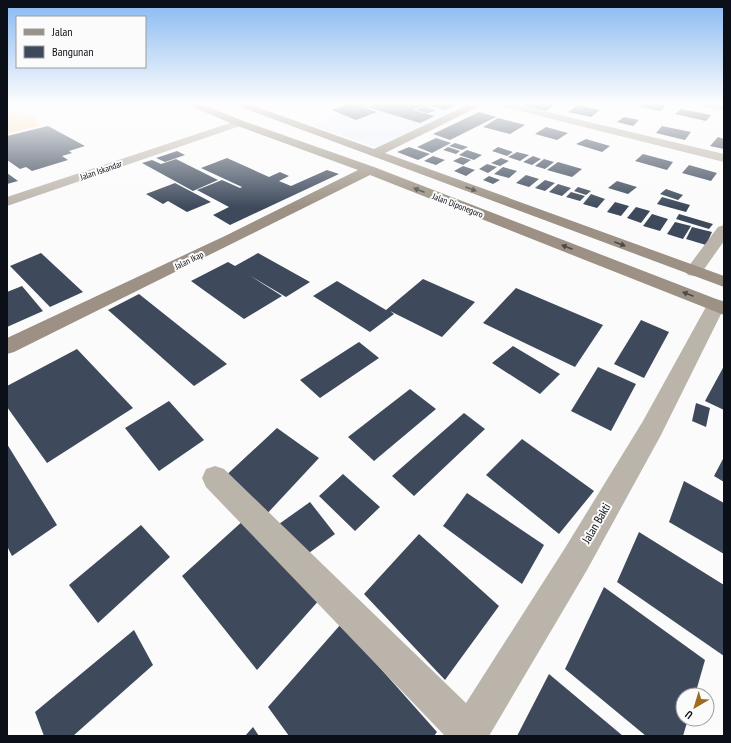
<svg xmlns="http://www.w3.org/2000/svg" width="731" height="743" font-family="'PT Sans Narrow',sans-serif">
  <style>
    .built { fill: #e9f1fc }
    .green { fill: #fedfb8 }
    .building { fill: #3e4a5c }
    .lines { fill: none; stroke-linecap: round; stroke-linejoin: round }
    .street { fill: #bbb4ab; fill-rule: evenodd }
    .secondary { fill: #9c9184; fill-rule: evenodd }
    .oneway { fill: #4c4a48 }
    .labels { text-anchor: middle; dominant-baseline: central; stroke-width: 4; stroke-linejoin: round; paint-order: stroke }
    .far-street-label { font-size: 9px; fill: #0b0f17; stroke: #fbfbfb }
    .near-street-label { font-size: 12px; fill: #0b0f17; stroke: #fbfbfb }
  </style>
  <rect width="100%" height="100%" fill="#fbfbfb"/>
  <path class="built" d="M374 103H471L378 148 312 125Z"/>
  <path class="green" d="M7 111 33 117 37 123 42 125 7 134Z"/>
  <path class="building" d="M352 103H372L347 112 363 107 377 112 356 120 332 110Z
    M378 103H415L424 105 413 110 435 116 420 123 367 107Z
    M420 103H447L457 105 445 110Z
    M529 103H557L546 111 524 106Z
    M644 103H657L667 104 661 111 640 107Z
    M578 105 600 110 591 117 568 112Z
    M424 106 435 110H433L436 111 427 113 416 110Z
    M681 109 711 115 706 121 675 114Z
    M479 112 496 117 450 140 433 134Z
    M624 117 639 120 633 126 617 122Z
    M498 118 525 125 510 134 483 127Z
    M48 126 85 146 69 151 72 153 62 156 68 160 32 171 26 167 20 169 7 160V136Z
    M662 126 691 132 685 140 656 133Z
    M546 127 568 133 557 140 535 134Z
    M718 137 724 139V149L710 146Z
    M436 138 451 143 432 153 417 147Z
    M586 139 610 146 602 152 576 144Z
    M455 143 468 147 462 150 449 146Z
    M409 147 430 154 418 160 397 152Z
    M448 147 460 151 456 154 443 150Z
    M498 147 513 152 507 156 492 151Z
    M467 150 482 155 474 160 459 155Z
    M177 151 185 155 165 162 156 158Z
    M517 152 529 155 520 161 508 157Z
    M643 154 673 162 667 170 635 161Z
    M433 156 445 160 436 165 424 161Z
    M533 156 541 159 532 165 523 162Z
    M461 157 471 160 463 165 453 161Z
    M227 158 269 177 280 172 289 176 279 181 291 186 327 170 339 174 230 225 213 215 229 207 197 190 222 180 240 188 242 187 201 168Z
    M501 158 509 161 500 166 491 163Z
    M176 159 218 180 193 191 142 163 152 160 161 164Z
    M544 159 554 162 545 169 535 166Z
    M558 162 582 169 572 177 547 170Z
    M487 164 497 167 488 173 479 169Z
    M689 165 717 173 711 181 682 173Z
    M463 166 475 170 466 176 454 171Z
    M503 167 517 171 509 178 494 174Z
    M7 173 18 181 7 184Z
    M526 175 539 179 529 187 516 183Z
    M489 176 500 180 493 184 483 180Z
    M545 180 555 183 545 191 535 188Z
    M617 181 637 187 628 194 608 188Z
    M175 183 211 202 187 212 168 201 163 204 146 194Z
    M558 184 571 188 562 196 549 192Z
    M578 187 591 191 586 195 574 191Z
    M666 189 683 195 678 200 660 194Z
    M571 192 585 196 580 201 566 197Z
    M591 194 605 199 597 208 583 204Z
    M662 197 690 205 686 212 657 204Z
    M615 202 629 206 621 216 607 212Z
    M636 207 650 211 641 223 627 218Z
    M652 214 668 219 660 231 643 226Z
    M679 214 713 224 709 229 676 219Z
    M675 222 691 226 683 239 667 234Z
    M692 227 712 232 706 245 686 239Z
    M41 253 83 292 50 307 10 266Z
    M258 253 310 282 286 297 249 275 282 296 244 319 191 281 228 262 235 266Z
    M423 279 475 302 442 337 390 311 394 314 370 332 313 296 337 281 386 310Z
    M22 286 43 311 7 327V292Z
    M516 288 603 325 575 367 483 323Z
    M139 294 227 364 194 386 108 310Z
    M641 320 669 332 644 378 614 364Z
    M359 342 379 358 320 398 300 380Z
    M513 346 560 374 540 394 492 363Z
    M77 349 133 408 47 463 7 407V386Z
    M724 366V410L705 401Z
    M598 367 636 384 611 431 571 411Z
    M410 389 436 409 374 461 348 437Z
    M169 401 204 440 159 471 125 428Z
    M696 403 710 408 706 427 692 421Z
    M464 413 485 429 414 496 392 476Z
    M277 428 319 458 264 517 220 481Z
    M522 439 594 491 559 534 486 475Z
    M7 444 57 525 12 556 7 546Z
    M724 457V482L714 476Z
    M343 474 380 507 355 531 319 496Z
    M684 481 724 503V554L669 522Z
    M467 493 544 545 522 584 443 526Z
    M310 502 335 534 302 558 279 524Z
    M245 519 321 598 257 670 182 576Z
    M141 525 170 557 98 623 69 585Z
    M639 532 724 585V656L617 582Z
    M419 534 499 606 445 680 364 594Z
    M604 587 705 660 695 695H683V719H688L683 736H646L565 669Z
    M341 624 437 732 434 736H289L268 707Z
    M134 630 153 665 73 736H44L35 712Z
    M549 674 623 736H517Z
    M253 727 259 736H245Z"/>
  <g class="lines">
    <path class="street" d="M494 103H509L724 154V162L496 105Z
      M692 103H711L724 105V111L694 105Z
      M239 120 243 121 244 123 243 125 7 206V197Z
      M724 225V241L700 275 694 276 688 275 685 271 718 227Z
      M716 299 723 301 724 308 661 435 587 570 489 736H445L206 487 202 478 206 469 215 466 224 469 466 703 565 548 643 421 707 305 709 301Z"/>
    <path class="secondary" d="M186 103H198L243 121 374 167 724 302V315L370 175 14 352 7 354V338L227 235 358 170 235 125 188 105Z
      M233 103H246L374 149 472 103H484L482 105 385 153 724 276V287L235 105Z"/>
  </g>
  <defs><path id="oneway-solid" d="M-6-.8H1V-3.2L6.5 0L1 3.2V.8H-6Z"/></defs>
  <g class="oneway">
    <use href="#oneway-solid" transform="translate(471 189) rotate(20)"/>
    <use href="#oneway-solid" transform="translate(419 190) rotate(-159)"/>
    <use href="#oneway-solid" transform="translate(620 244) rotate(20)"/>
    <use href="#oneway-solid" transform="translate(567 247) rotate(-159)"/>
    <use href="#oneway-solid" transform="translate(688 294) rotate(-159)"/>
  </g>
  <linearGradient id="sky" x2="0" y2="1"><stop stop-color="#87b9f1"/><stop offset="0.5" stop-color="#fdfdfd"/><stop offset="1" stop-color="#fdfdfd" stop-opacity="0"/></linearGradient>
  <rect width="731" height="207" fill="url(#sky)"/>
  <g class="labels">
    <g class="far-street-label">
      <text transform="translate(101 170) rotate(-19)">Jalan Iskandar</text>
      <text transform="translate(458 205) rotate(21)">Jalan Diponegoro</text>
      <text transform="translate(189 260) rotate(-26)">Jalan Ikap</text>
    </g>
    <g class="near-street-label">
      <text transform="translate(596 523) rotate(-60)">Jalan Bakti</text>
    </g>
  </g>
  <rect width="731" height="743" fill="none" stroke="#0b0f17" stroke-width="16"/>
  <rect x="16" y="16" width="130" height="52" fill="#fbfbfb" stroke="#9b9da0"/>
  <rect x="24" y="29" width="20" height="6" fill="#9c9184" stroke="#9b9da0"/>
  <text x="52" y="36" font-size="12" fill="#0b0f17">Jalan</text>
  <rect x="24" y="46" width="20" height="12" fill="#3e4a5c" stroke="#9b9da0"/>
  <text x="52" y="56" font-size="12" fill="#0b0f17">Bangunan</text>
  <g transform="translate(695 707) rotate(218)"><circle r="19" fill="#fbfbfb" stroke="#9b9da0"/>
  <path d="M0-3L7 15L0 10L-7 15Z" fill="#9e6d21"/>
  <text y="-6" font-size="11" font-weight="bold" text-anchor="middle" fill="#0b0f17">U</text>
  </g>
</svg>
